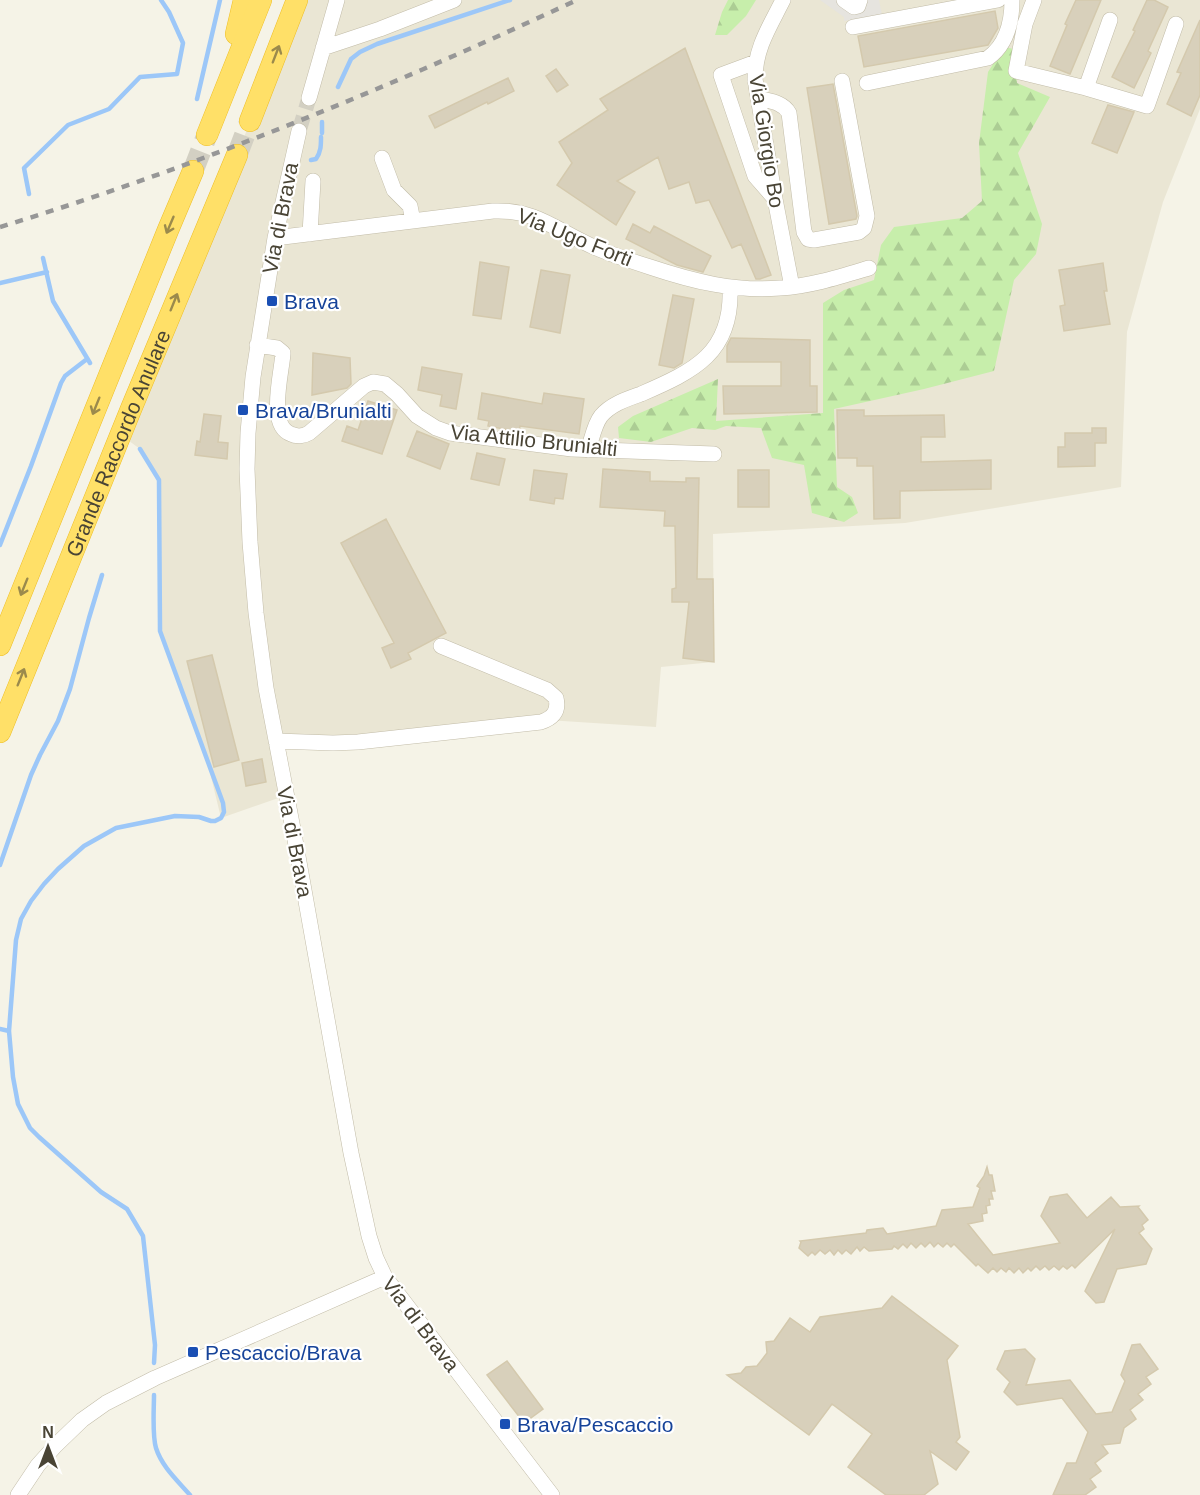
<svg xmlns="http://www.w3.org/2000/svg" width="1200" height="1495" font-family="Helvetica,sans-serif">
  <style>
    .residential { fill: #eae6d4 }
    .forest { fill: url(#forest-firs) }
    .parking { fill: #e6e4df }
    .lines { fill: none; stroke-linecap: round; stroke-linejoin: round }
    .stream { stroke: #9cc7f8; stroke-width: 4.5 }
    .building { fill: #d8d0bb; stroke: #d4c9ad; stroke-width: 1.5 }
    .minor-tunnel { stroke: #d3d0c3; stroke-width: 15; stroke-dasharray: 15 8; stroke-linecap: butt }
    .highway-tunnel { stroke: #d3d0c3; stroke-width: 21; stroke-dasharray: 21 10; stroke-linecap: butt }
    .minor-casing { stroke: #c2bca8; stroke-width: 16 }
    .highway-casing { stroke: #eebe27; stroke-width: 22 }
    .minor { stroke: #fff; stroke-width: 15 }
    .highway { stroke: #ffe068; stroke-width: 21 }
    .rail { stroke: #979797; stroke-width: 4.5; stroke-dasharray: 8 8; stroke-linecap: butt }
    .oneway { stroke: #9b8a4c }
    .transit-dot { fill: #1a4fb4; stroke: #fff; stroke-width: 2 }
    .labels { text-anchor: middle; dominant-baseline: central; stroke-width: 4.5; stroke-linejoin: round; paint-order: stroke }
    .street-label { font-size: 21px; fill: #494435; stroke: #fff }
    .transit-label { font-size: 21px; fill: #164399; stroke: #fff; text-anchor: start }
  </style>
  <defs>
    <pattern id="forest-firs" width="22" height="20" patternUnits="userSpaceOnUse" patternTransform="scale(1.5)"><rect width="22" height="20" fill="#c7eeab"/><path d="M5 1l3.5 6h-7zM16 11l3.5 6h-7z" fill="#accd94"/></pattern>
  </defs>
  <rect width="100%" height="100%" fill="#f5f3e7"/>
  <path class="residential" d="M297 0H1200V109L1163 202 1127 332 1121 487 905 523 713 534 714 662 661 667 656 727 547 720 277 741 287 795 221 818 207 760 160 631 159 480 140 449 121 435 256 108Z"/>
  <path class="forest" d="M728 0H756L746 16 727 35H715L722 12Z
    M1004 47 1014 49 1017 83 1050 97 1018 153 1042 224 1036 254 1014 280 994 371 924 389 834 409 837 487 852 497 858 513 844 522 812 513 804 465 772 458 761 428 726 426 715 430 692 428 651 442 619 438 618 427 633 416 718 379 716 421 823 413V303L844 290 874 280 881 245 894 227 962 218 982 201 979 143 988 72Z"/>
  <path class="parking" d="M820 0H879L882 15 844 21V17Z"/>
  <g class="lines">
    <path class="stream" d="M338 87 351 59 360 52 377 44 510 0
      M197 99 220 0
      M322 133V122
      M311 160 316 159C321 152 321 145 321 137
      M29 194 24 168 68 125 109 109 140 77 177 74 183 43 169 12 161 0
      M43 258 53 301 90 363
      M0 283 47 272
      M140 449 159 480 160 631 223 803 224 812 221 818 215 821H211L199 817 175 816 116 828 84 846 58 869 44 884 31 901 21 919 16 940 9 1031 13 1077 18 1104 30 1128 39 1137 101 1192 127 1209 143 1236 155 1345 154 1363
      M0 545 31 466 61 383 65 376 87 359
      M0 865 31 775 40 755 58 721 70 689 89 618 102 575
      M0 1029 9 1031
      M154 1395C154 1409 152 1435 156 1448 162 1467 178 1481 190 1495"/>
  </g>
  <path class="building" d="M1076 0H1101L1070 74 1050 66 1067 25 1065 24Z
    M1147 0H1154L1168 7 1148 51 1151 53 1134 88 1112 77 1135 31 1133 30Z
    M995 11 998 28 988 45 864 67 858 36Z
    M1200 20V95L1191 116 1167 104 1181 73 1177 72Z
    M685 48 771 275 760 279H756L741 244 732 248 709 200 696 203 689 182 669 189 658 157 617 181 635 192 616 225 557 185 572 163 559 142 608 110 600 99Z
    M556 69 568 85 557 92 546 76Z
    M508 78 514 91 488 104 487 102 435 128 429 116Z
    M833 84 857 216 856 219 829 224 807 88Z
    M1108 105 1134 112 1117 153 1092 143Z
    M633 224 650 233 654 226 711 256 703 272 677 265 626 239Z
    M480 262 509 267 501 319 473 315Z
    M1103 263 1107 291H1104L1110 324 1064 331 1060 306 1065 305 1059 270Z
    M541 270 570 275 560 333 530 327Z
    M673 295 694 299 682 363 674 368 659 365Z
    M731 338 810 340V386H817V412L724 414 723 386H781V362H727V346Z
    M313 353 350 358 351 384 347 388 312 395Z
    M422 367 462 374 456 409 440 406 442 395 418 390Z
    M482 393 542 404 544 393 584 399 579 434 520 426 519 432 488 426 489 421 478 419Z
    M368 401 397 410 382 454 342 441 347 426 358 430Z
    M837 410H864V416L944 415 945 437H921V462L991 460V489L900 491V518L874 519 873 466H857V458H838Z
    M204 414 221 416 218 442 228 443 227 459 195 455 197 441 200 442Z
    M1092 428H1106V443H1095V466L1058 467V447H1065V433H1092Z
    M417 431 449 444 440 469 407 456Z
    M477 453 505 459 499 485 471 479Z
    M603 469 650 472V481L686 482V478H699L697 579H713L714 662 683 658 689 602H672V589L676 588 675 526H664L665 511 600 507Z
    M534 470 567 474 563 499 555 498 554 504 530 500Z
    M738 470H769V507H738Z
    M386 519 446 633 408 653 411 659 391 668 382 648 394 643 341 543Z
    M212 655 239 760 214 767 187 661Z
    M262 759 266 782 246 786 242 763Z
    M987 1167 989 1175H992L995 1191H991L993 1199H989L990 1205 986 1206 987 1213 982 1214 983 1221 968 1224 993 1255 1060 1243 1041 1216 1050 1197 1067 1194 1087 1218 1111 1197 1120 1207 1139 1206 1138 1207 1148 1220 1142 1225 1144 1229 1139 1233 1152 1249 1146 1264 1117 1269 1104 1302 1096 1303 1085 1291 1115 1229 1075 1268 1072 1265 1067 1269 1063 1266 1059 1270 1054 1266 1049 1270 1045 1266 1040 1270 1036 1266 1031 1271 1028 1268 1023 1273 1019 1268 1014 1273 1009 1268 1006 1272 1001 1268 997 1272 993 1268 988 1273 978 1264 976 1266 954 1244 951 1247 947 1243 943 1247 938 1243 934 1247 930 1242 925 1247 921 1243 916 1248 911 1243 907 1248 903 1244 898 1249 894 1246 892 1249 869 1251 864 1247 860 1251 857 1247 851 1254 846 1250 842 1254 838 1250 834 1255 830 1250 825 1254 820 1250 815 1255 812 1252 808 1256 799 1248 801 1242 800 1241 866 1233 867 1230 883 1228 887 1234 936 1226 942 1210 973 1207 980 1188 977 1186 984 1176Z
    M892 1296 958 1346 947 1360 960 1437 956 1442 969 1452 956 1470 930 1451 938 1484 924 1495H886L848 1467 872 1434 832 1404 809 1435 727 1375 741 1373 746 1367 757 1366 767 1353 766 1342 774 1341 790 1318 810 1332 820 1317 882 1308Z
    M1140 1344 1158 1369 1146 1377 1151 1384 1138 1394 1143 1400 1130 1410 1136 1419 1124 1428 1120 1443 1102 1445 1108 1453 1095 1463 1101 1471 1090 1479 1096 1487 1085 1495H1053L1067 1463H1076L1088 1432 1062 1398 1017 1405 1004 1392 1010 1382 997 1369 1005 1351 1025 1349 1035 1359 1026 1385 1070 1380 1096 1414 1112 1412 1125 1381 1121 1375 1132 1345Z
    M507 1361 543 1409 524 1423 487 1375Z"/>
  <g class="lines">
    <path class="minor-tunnel" d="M299 131 309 98"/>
    <path class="highway-tunnel" d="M237 155 250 121
      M193 171 207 135"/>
    <defs>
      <path id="minor" d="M783 0C770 26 755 48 755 79L775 199 792 287
        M844 0 854 7 858 6 860 0
        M1034 0 1025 24 1016 71 1086 88 1110 20
        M853 27 998 0
        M323 48 380 29 454 0
        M756 62 721 75 755 176 775 199
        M867 83 988 58C1006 45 1012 22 1012 0
        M1086 88 1147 106 1176 24
        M309 98 337 0
        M758 98C769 101 783 102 789 113L804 232 808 239 814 240 859 232 864 228 867 216 842 81
        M299 131 275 238 253 377 248 433 247 469 250 542 256 613 266 688 294 834 351 1153 369 1236 376 1258 385 1277 552 1495
        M382 158 394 190 410 206 413 221
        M310 234 313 181
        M275 238 493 211C536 209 557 231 594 247 612 255 631 261 650 267 692 281 735 292 780 288 811 286 839 277 869 268
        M257 345 277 348 283 353C282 372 267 426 291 434 297 437 304 436 309 433L364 386 373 382 385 384 397 394 417 416 436 428 450 433 572 449 714 454
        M588 450C592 439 594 425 601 416 611 404 627 399 641 394 694 371 733 353 730 287
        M276 741 333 743 358 742 541 722C553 718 559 711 556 698L547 690 441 646
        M18 1495 38 1465 56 1445 82 1420 106 1403 155 1378 385 1277"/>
      <g id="highway">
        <path d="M236 34 244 0"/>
        <path d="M250 121 297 0"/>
        <path d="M207 135 261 0"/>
        <path d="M0 645 168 230 193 171"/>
        <path id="s1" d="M0 732 131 409 237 155"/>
      </g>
    </defs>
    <use href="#minor" class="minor-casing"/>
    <use href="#highway" class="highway-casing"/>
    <use href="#minor" class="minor"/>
    <use href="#highway" class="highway"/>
    <path class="rail" d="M0 227C197 167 390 87 577 0"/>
  </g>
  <defs><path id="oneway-shaft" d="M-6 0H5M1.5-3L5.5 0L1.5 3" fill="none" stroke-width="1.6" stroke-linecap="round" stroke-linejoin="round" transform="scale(1.5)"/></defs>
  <g class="oneway">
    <use href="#oneway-shaft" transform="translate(276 54) rotate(-69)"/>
    <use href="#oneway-shaft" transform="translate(170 225) rotate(113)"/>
    <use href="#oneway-shaft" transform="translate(174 302) rotate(-68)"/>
    <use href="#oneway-shaft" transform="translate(96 406) rotate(112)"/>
    <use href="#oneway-shaft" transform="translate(24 587) rotate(112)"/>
    <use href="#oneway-shaft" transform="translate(21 677) rotate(-68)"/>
  </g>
  <g class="transit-dot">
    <rect x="266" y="295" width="12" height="12" rx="3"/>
    <rect x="237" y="404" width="12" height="12" rx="3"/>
    <rect x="187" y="1346" width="12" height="12" rx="3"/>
    <rect x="499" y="1418" width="12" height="12" rx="3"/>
  </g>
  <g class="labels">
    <g class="street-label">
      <text transform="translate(767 141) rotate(81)">Via Giorgio Bo</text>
      <text transform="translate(280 218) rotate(-79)">Via di Brava</text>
      <text transform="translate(575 237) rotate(22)">Via Ugo Forti</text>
      <text transform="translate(534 440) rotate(6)">Via Attilio Brunialti</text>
      <text stroke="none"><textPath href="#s1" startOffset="312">Grande Raccordo Anulare</textPath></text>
      <text transform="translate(295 842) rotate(79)">Via di Brava</text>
      <text transform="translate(421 1324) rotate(53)">Via di Brava</text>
    </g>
    <g class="transit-label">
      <text x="284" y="301">Brava</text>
      <text x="255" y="410">Brava/Brunialti</text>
      <text x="205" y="1352">Pescaccio/Brava</text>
      <text x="517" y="1424">Brava/Pescaccio</text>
    </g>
  </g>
  <g transform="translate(48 1447)" stroke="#ffffff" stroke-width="4.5" paint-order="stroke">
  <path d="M0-4.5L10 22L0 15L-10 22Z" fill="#494435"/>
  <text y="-9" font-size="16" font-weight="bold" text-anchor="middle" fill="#494435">N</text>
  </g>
</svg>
